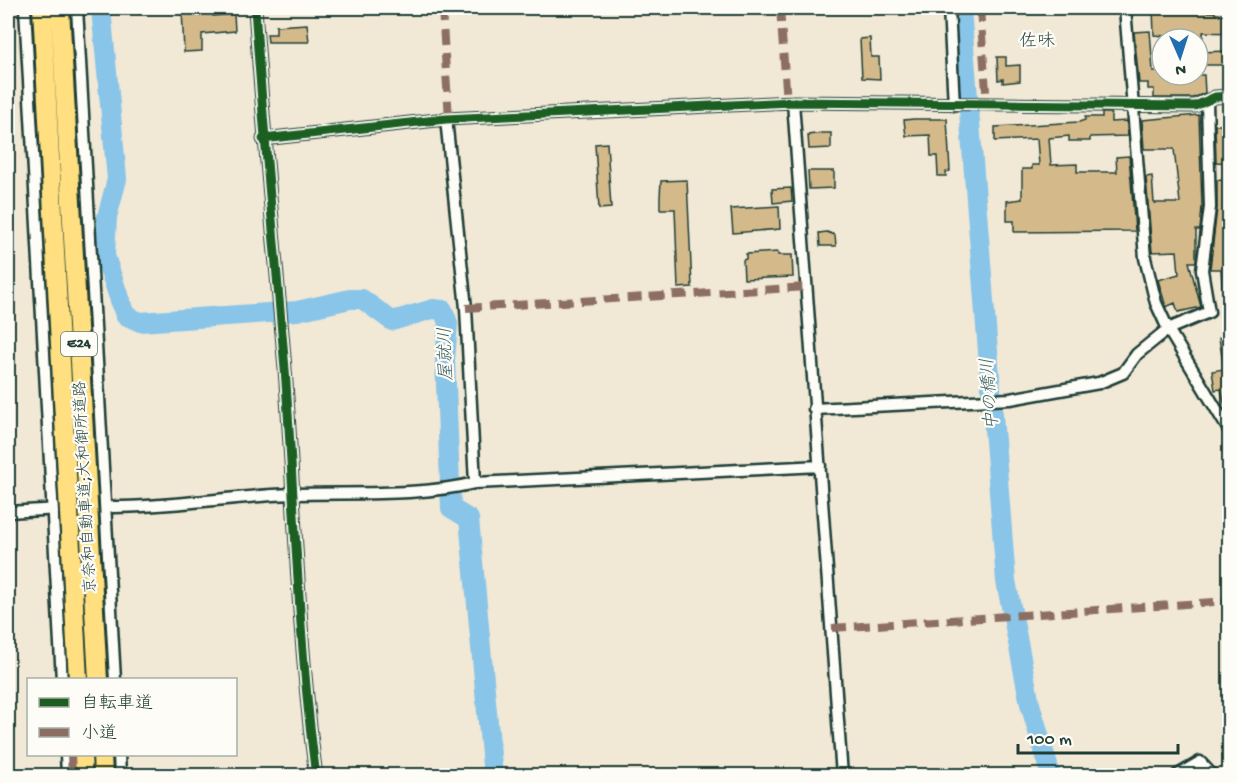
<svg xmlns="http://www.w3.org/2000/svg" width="1237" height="783" font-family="'Gochi Hand','Klee One',sans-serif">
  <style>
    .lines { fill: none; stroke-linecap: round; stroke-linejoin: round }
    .river { stroke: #89c5e8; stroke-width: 20 }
    .building { fill: #d4ba8a; stroke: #1f3d34; stroke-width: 1.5 }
    .minor-casing { stroke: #1f3d34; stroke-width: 15 }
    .motorway-casing { stroke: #1f3d34; stroke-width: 22 }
    .minor { stroke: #fdfcf7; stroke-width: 10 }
    .motorway { stroke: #ffdf80; stroke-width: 18 }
    .motorway-bridge-casing { stroke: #1f3d34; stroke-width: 22; stroke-linecap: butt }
    .motorway-bridge { stroke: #ffdf80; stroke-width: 18 }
    .quiet { stroke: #8d6e63; stroke-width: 8; stroke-dasharray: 15 8; stroke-linecap: butt }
    .cycleway-casing { stroke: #fdfcf7; stroke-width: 13 }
    .cycleway { stroke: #1b5e20; stroke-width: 9 }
    .labels { text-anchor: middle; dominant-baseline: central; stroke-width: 4.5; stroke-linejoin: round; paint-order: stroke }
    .shield { fill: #fdfcf7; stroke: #62766e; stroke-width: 1.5 }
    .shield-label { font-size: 15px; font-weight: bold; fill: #1f3d34 }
    .street-label { font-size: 16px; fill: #1f3d34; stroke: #fdfcf7 }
    .neighbourhood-label { font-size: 18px; fill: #1f3d34; stroke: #fdfcf7 }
    .water-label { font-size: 18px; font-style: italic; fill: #3a5f61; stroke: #fdfcf7 }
  </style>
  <rect width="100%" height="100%" fill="#f1e8d6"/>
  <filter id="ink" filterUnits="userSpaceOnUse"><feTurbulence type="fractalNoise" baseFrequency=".0167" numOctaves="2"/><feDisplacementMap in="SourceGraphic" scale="12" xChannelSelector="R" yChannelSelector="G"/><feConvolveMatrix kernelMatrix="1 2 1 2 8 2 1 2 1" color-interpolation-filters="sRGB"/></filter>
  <g filter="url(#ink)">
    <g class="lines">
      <path class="river" d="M101 8 117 179 107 217 105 256 125 315 140 322 297 311 350 299H362L392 321 433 309 443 310 448 323 445 360 451 508 469 519 493 776
        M961 8 1006 581 1030 704 1051 776"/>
    </g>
    <path class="building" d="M212 8 213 16 234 14 235 31 202 34V51L184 52 182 9Z
      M1153 8H1206V12H1215V14H1230V33L1203 32V37L1187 38 1154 35Z
      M307 24 309 42H268L267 34H276V26Z
      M1150 31 1153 71H1162V75H1204L1205 93 1193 98H1154V89H1148V83H1139L1134 32Z
      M870 38 871 57H879L880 79 862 78 860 39Z
      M1230 51V65H1198V52Z
      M997 57H1006V66L1020 65V81L1003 83V79L998 80Z
      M1102 113H1111V122L1127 121 1128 136 1090 137V141H1069V136L1049 138 1051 165 1077 164V172H1117L1116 157 1129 156 1135 231 1014 232V221H1007V201L1022 199V169H1032V165H1039L1037 139 995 141V127L1079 122 1085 120V117H1102Z
      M1199 115 1202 207 1200 230H1196V262H1189L1201 307 1178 312 1175 303 1166 307 1158 280 1179 274 1177 251 1152 252 1146 177 1152 176 1154 203H1180L1174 149H1144L1142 120Z
      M914 119H947L950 171 946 172V176H938L937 156H931L930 135 906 136 904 120Z
      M1215 125H1229L1230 163 1216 162Z
      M822 133H831V148L809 149 808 135Z
      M607 143 611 208 599 209 595 144Z
      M808 171H834V188L809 189Z
      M687 180 692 287 678 288 675 209H660V197L661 181Z
      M1217 180 1230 181V301L1223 302 1221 269H1210L1217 208Z
      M791 188 792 201 773 203 772 189Z
      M779 206 780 229 733 233 731 209Z
      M827 232 835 235 836 246H820L819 233Z
      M778 252V255H792L793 277 744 279 743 260 746 259V254Z
      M1230 337V410L1226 411 1221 389 1215 390 1212 371 1224 369 1219 338Z"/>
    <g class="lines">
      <defs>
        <path id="minor" d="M25 8 62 680
          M77 8 115 680
          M255 8C263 128 275 248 285 369 295 504 298 641 316 776
          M949 8 954 105
          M1125 8 1145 258 1156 303 1168 329 1230 432
          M793 102 842 776
          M446 119 466 308 475 483
          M263 139 446 119 793 102 1195 106 1215 97 1230 96
          M814 409 1010 399 1099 383 1123 373 1137 354 1168 329 1209 312 1202 270 1210 207 1207 102
          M113 507C173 507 232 496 292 494 352 492 416 497 475 483L820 466
          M8 512 60 509
          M66 754 67 776
          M119 754 120 776
          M1176 776 1200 762 1213 776"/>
        <path id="motorway" d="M82 754 83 776
          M102 754 103 776"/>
      </defs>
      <use href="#minor" class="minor-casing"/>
      <use href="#motorway" class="motorway-casing"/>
      <use href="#minor" class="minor"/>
      <use href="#motorway" class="motorway"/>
      <defs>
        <path id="motorway-bridge" d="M42 8 78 680
          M60 8 98 680"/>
      </defs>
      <use href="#motorway-bridge" class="motorway-bridge-casing"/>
      <use href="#motorway-bridge" class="motorway-bridge"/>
      <path class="quiet" d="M442 8 449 119
        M780 8 787 102
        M980 8 987 105
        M466 308 808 287
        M832 628 1230 601
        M71 754 72 776"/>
      <defs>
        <path id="cycleway" d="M255 8C263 128 275 248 285 369 295 504 298 641 316 776
          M263 139 446 119 793 102 1195 106 1215 97 1230 96"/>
      </defs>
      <use href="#cycleway" class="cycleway-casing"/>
      <use href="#cycleway" class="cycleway"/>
    </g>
  </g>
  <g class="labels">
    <rect class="shield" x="61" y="332" width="36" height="24" rx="4.5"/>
    <g class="shield-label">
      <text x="79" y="344">E24</text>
    </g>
    <g class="street-label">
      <text transform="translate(87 487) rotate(-93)">京奈和自動車道;大和御所道路</text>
    </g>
    <g class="neighbourhood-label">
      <text x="1037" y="42">佐味</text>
    </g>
    <g class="water-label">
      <text transform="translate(447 354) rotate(-92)">屋就川</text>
      <text transform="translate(991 394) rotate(-94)">中の橋川</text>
    </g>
  </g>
  <rect width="1237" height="783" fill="none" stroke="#fdfcf7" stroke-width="30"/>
  <rect x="15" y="15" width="1207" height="753" fill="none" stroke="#1f3d34" stroke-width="2" filter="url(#ink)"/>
  <rect x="27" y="678" width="210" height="78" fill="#fdfcf7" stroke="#a4b0a9" stroke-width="1.5"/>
  <rect x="39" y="698" width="30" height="9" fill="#1b5e20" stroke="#a4b0a9" stroke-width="1.5"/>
  <text x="81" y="708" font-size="18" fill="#1f3d34">自転車道</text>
  <rect x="39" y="728" width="30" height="9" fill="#8d6e63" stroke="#a4b0a9" stroke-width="1.5"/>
  <text x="81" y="738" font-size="18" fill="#1f3d34">小道</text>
  <g transform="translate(1180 57) rotate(177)"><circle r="28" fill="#fdfcf7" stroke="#a4b0a9" stroke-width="1.5"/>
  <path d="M0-4.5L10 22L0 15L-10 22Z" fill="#1f6fb2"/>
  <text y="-9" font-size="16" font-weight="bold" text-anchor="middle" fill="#1f3d34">N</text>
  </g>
  <path d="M1018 744v9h160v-9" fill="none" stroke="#1f3d34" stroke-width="3"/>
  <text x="1027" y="744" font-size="18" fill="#1f3d34" stroke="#fdfcf7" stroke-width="4.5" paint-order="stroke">100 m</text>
</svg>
